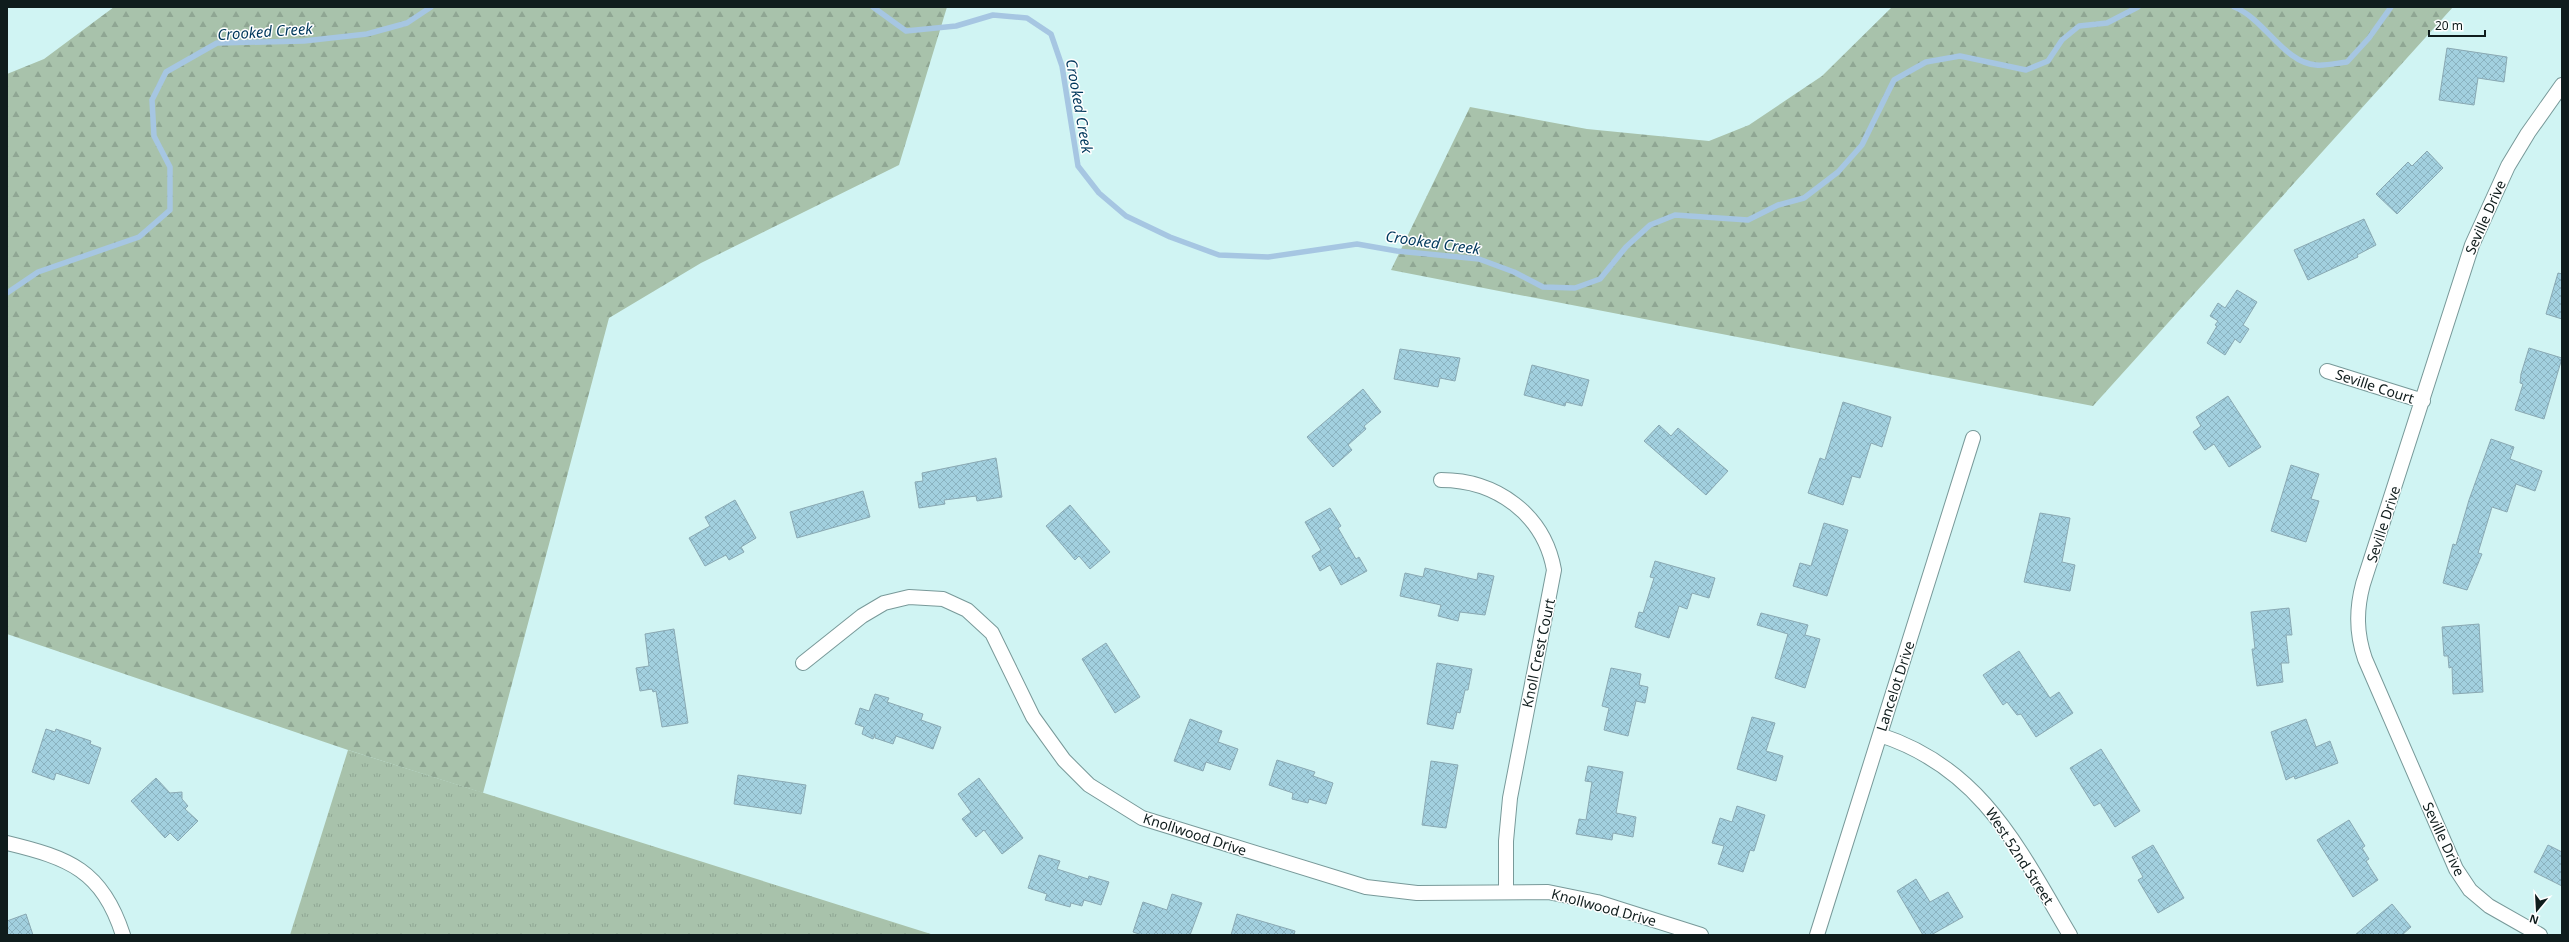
<svg xmlns="http://www.w3.org/2000/svg" width="2569" height="942" font-family="'Noto Sans',sans-serif">
  <style>
    .grass { fill: url(#grass-tufts) }
    .forest { fill: url(#forest-firs) }
    .lines { fill: none; stroke-linecap: round; stroke-linejoin: round }
    .stream { stroke: #a6c6e2; stroke-width: 5.5 }
    .building { fill: url(#building-cross-hatch); stroke: #8aa9b3 }
    .minor-casing { stroke: #789999; stroke-width: 16 }
    .minor { stroke: #fff; stroke-width: 14 }
    .labels { text-anchor: middle; dominant-baseline: central; stroke-width: 3; stroke-linejoin: round; paint-order: stroke }
    .street-label { font-size: 14px; fill: #0f1c1c; stroke: #fff }
    .water-label { font-size: 15px; font-style: italic; fill: #00385c; stroke: #fff }
  </style>
  <defs>
    <pattern id="grass-tufts" width="24" height="20" patternUnits="userSpaceOnUse"><rect width="24" height="20" fill="#a8c2ab"/><path d="M3 7l-1-3M5 7V3M7 7l1-3M15 17l-1-3M17 17v-4M19 17l1-3" fill="none" stroke="#8fa693"/></pattern>
    <pattern id="forest-firs" width="22" height="20" patternUnits="userSpaceOnUse"><rect width="22" height="20" fill="#a8c2ab"/><path d="M5 1l3.5 6h-7zM16 11l3.5 6h-7z" fill="#8fa693"/></pattern>
    <pattern id="building-cross-hatch" width="8" height="8" patternUnits="userSpaceOnUse"><rect width="8" height="8" fill="#a2d0df"/><path d="M0 0l8 8M0 8l8-8" fill="none" stroke="#8ab2bf"/></pattern>
  </defs>
  <rect width="100%" height="100%" fill="#d0f4f3"/>
  <path class="grass" d="M348 750 934 935H290Z"/>
  <path class="forest" d="M114 7H947L899 165 701 263 609 318 483 793 348 750 7 634V74L44 59Z
    M1892 7H2453L2093 406 1391 270 1470 107 1587 129 1709 141 1749 125 1822 76Z"/>
  <g class="lines">
    <path class="stream" d="M873 7 906 31 956 26 993 15 1027 18 1051 34 1062 66 1078 166 1099 193 1126 216 1170 237 1219 255 1268 257 1357 244 1397 251 1479 259 1514 272 1543 287 1575 288 1600 279 1626 247 1650 225 1675 215 1748 220 1778 205 1804 198 1838 172 1862 145 1894 80 1926 62 1960 56 2026 70 2048 61 2062 40 2079 26 2107 23 2138 7
      M2234 7C2264 18 2284 63 2316 65 2326 66 2337 63 2347 62L2369 38 2391 7
      M7 293 38 272 139 237 170 210V167L154 136 152 100 166 72 217 43 304 41 367 34 407 23 431 7"/>
  </g>
  <path class="building" d="M2447 48 2507 57 2504 82 2478 78 2474 105 2439 100Z
    M2427 151 2443 168 2397 214 2376 194 2408 162 2412 166Z
    M2364 219 2376 245 2357 255 2358 257 2308 280 2294 250Z
    M2558 273 2562 274V319L2546 314Z
    M2237 290 2257 302 2243 325 2249 329 2240 343 2235 339 2225 355 2207 343 2217 326 2215 325 2218 321 2210 316 2218 303 2225 308Z
    M2529 348 2562 358 2544 419 2515 410 2523 384 2520 383 2521 374Z
    M1400 349 1460 358 1455 381 1440 378 1438 387 1394 379Z
    M1532 365 1589 380 1582 406 1566 402 1565 406 1524 395Z
    M1363 389 1381 412 1364 426 1366 429 1348 445 1352 450 1333 467 1307 437Z
    M2228 396 2261 447 2229 467 2214 444 2205 450 2193 432 2201 426 2196 417Z
    M1843 402 1891 417 1882 447 1871 443 1860 478 1852 476 1843 505 1808 493 1820 458 1825 460Z
    M1659 425 1671 436 1678 428 1728 471 1706 495 1644 441Z
    M2491 439 2514 447 2510 459 2542 471 2535 491 2516 484 2507 512 2492 507 2478 553 2482 554 2467 590 2443 583 2453 544 2456 545 2469 500Z
    M996 458 1002 497 977 501 976 496 944 500 945 504 919 508 915 482 923 481 922 473Z
    M2291 465 2319 474 2311 499 2319 501 2306 542 2271 531Z
    M863 491 870 517 797 538 790 512Z
    M735 500 756 538 741 547 744 552 729 560 726 555 705 566 689 538 710 526 705 517Z
    M1070 505 1110 552 1090 569 1079 556 1075 560 1046 526Z
    M1330 508 1341 526 1338 528 1356 559 1359 557 1367 571 1341 585 1330 565 1320 571 1312 556 1321 550 1305 522Z
    M2040 513 2070 518 2062 562 2075 565 2070 591 2024 582Z
    M1824 523 1848 530 1827 596 1793 586 1800 563 1811 566Z
    M1655 561 1715 578 1709 598 1692 593 1687 609 1679 606 1669 638 1635 627 1639 612 1643 613 1654 578 1650 577Z
    M1425 568 1477 580 1478 573 1494 576 1485 615 1460 612 1458 621 1438 616 1441 605 1400 596 1405 573 1423 577Z
    M2289 608 2292 635H2286L2289 663H2281L2283 682 2257 686 2252 649H2255L2251 612Z
    M1761 613 1808 625 1805 635 1820 639 1805 688 1775 678 1788 634 1757 625Z
    M2479 624 2483 692 2453 694 2452 667 2449 668 2448 656H2444L2442 627Z
    M674 629 688 723 662 727 656 691 653 692 652 689 640 691 636 668 649 666 645 634Z
    M1106 643 1140 697 1115 713 1082 659Z
    M2019 651 2050 698 2059 692 2073 713 2036 737 2021 714 2017 715 2007 702 2003 705 1983 675Z
    M1437 663 1472 669 1468 690H1465L1460 713 1457 712 1453 729 1427 724Z
    M1611 668 1641 674 1639 685 1648 687 1645 703 1636 701 1628 736 1604 730 1609 708 1602 706Z
    M875 694 889 698 887 702 923 714 921 720 941 727 933 749 896 736 893 744 875 738V734L873 739 862 734 864 727 855 724 860 708 869 711Z
    M1752 717 1775 723 1766 751 1783 756 1776 781 1737 769Z
    M1190 719 1222 731 1218 742 1238 749 1230 770 1206 762 1203 771 1174 761Z
    M2306 719 2316 747 2330 741 2338 763 2295 779 2294 776 2286 780 2271 732Z
    M46 729 55 732 56 729 91 741 90 744 101 748 89 784 56 773 54 780 32 772Z
    M2101 749 2140 811 2115 827 2100 803 2094 806 2070 768Z
    M1277 760 1315 772 1313 776 1333 783 1326 804 1309 799 1308 803 1292 799 1293 793 1269 785Z
    M1431 761 1458 765 1446 828 1422 825Z
    M1588 766 1623 772 1616 813 1636 817 1633 837 1613 833 1612 840 1576 834 1579 819 1586 820 1592 782 1585 781Z
    M738 775 806 785 801 814 734 804Z
    M156 778 170 793 182 792V799L188 806 185 809 198 821 178 841 170 833 165 838 131 801Z
    M979 778 1023 838 1002 854 984 830 976 837 962 819 971 812 958 794Z
    M1737 806 1765 815 1754 851 1750 850 1743 872 1718 864 1724 846 1712 843 1720 818 1732 822Z
    M2349 820 2365 846 2362 848 2369 859 2366 861 2378 880 2353 897 2317 840Z
    M2153 845 2184 898 2158 913 2138 880 2143 877 2132 857Z
    M2548 845 2562 852V886L2534 872Z
    M1039 855 1060 861 1057 869 1088 879 1089 876 1109 882 1101 905 1084 900 1082 906 1071 903 1070 907 1045 900 1047 894 1028 888Z
    M1916 879 1930 902 1948 892 1963 917 1931 935H1923L1897 891Z
    M1172 894 1202 903 1190 935H1142L1133 932 1143 902 1167 910Z
    M2392 904 2411 927 2402 935H2355Z
    M26 914 33 935H7V921Z
    M1237 914 1295 931 1294 935H1231Z"/>
  <g class="lines">
    <defs>
      <path id="minor" d="M2327 371 2423 401
        M1441 480C1496 480 1544 514 1554 570L1510 798 1506 841V892
        M803 663 862 616 884 603 909 597 943 599 967 610 992 633 1033 717 1064 760 1089 785 1142 818 1366 887 1417 893 1548 892 1597 902 1701 935
        M1880 735C1982 768 2019 849 2070 935
        M7 843C69 858 102 870 123 935
        M1817 935 1973 438
        M2540 935 2489 906 2470 890 2456 869 2365 659C2356 633 2356 610 2363 584L2472 245 2508 166 2528 133 2562 85"/>
    </defs>
    <use href="#minor" class="minor-casing"/>
    <use href="#minor" class="minor"/>
  </g>
  <g class="labels">
    <g class="street-label">
      <text transform="translate(2485 217) rotate(-66)">Seville Drive</text>
      <text transform="translate(2375 386) rotate(18)">Seville Court</text>
      <text transform="translate(2383 524) rotate(-72)">Seville Drive</text>
      <text transform="translate(1538 653) rotate(-78)">Knoll Crest Court</text>
      <text transform="translate(1895 686) rotate(-72)">Lancelot Drive</text>
      <text transform="translate(1195 834) rotate(18)">Knollwood Drive</text>
      <text transform="translate(2444 839) rotate(65)">Seville Drive</text>
      <text transform="translate(2020 856) rotate(57)">West 52nd Street</text>
      <text transform="translate(1604 907) rotate(15)">Knollwood Drive</text>
    </g>
    <g class="water-label">
      <text transform="translate(265 31) rotate(-4)">Crooked Creek</text>
      <text transform="translate(1080 106) rotate(80)">Crooked Creek</text>
      <text transform="translate(1433 242) rotate(8)">Crooked Creek</text>
    </g>
  </g>
  <rect width="2569" height="942" fill="none" stroke="#0f1c1c" stroke-width="16"/>
  <g transform="translate(2537 910) rotate(198)" stroke="#ffffff" stroke-width="3" paint-order="stroke">
  <path d="M0-3L7 15L0 10L-7 15Z" fill="#0f1c1c"/>
  <text y="-6" font-size="11" font-weight="bold" text-anchor="middle" fill="#0f1c1c">N</text>
  </g>
  <path d="M2429 30v6h56v-6" fill="none" stroke="#0f1c1c" stroke-width="2"/>
  <text x="2435" y="30" font-size="12" fill="#0f1c1c" stroke="#ffffff" stroke-width="3" paint-order="stroke">20 m</text>
</svg>
